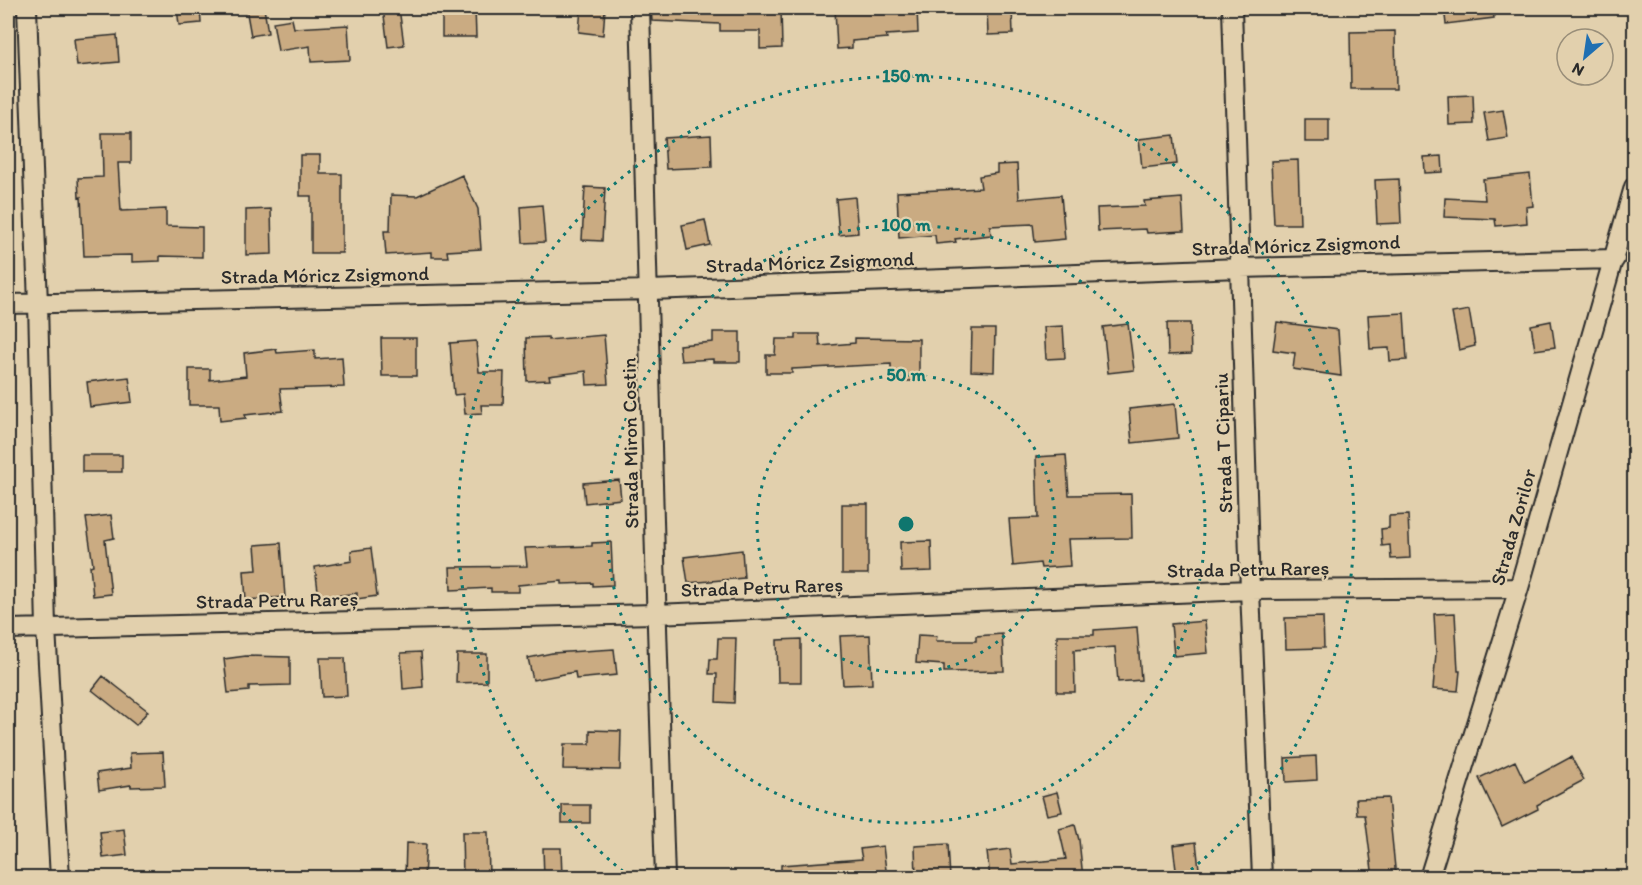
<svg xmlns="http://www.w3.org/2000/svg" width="1642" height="885" font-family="Itim,sans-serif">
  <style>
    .building { fill: #caab82; stroke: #2b2b2b; stroke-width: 1.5 }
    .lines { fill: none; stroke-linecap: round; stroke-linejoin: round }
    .minor-casing { stroke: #2b2b2b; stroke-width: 22 }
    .minor { stroke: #e2d0ad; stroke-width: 18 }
    .ring { fill: none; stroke: #0f766e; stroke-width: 3; stroke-dasharray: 3 6 }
    .labels { text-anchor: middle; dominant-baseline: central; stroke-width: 4.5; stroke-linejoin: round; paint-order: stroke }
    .street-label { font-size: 20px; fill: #2b2b2b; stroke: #e2d0ad }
    .centre { fill: #0f766e; stroke: #e2d0ad; stroke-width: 3 }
    .ring-label { font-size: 18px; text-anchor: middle; font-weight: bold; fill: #0f766e; stroke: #e2d0ad; stroke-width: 4.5; stroke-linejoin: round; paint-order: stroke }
  </style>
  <rect width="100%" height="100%" fill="#e2d0ad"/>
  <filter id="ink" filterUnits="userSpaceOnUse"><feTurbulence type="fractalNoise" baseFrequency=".0167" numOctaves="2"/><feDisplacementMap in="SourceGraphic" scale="12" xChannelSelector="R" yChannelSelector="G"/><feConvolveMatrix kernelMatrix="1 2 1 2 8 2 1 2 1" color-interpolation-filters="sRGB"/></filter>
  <g filter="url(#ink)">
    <path class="building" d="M177 8H200L201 23 179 25Z
      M246 8H264L268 33 251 36Z
      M383 8H399L404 45 388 47Z
      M442 8H475L476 37H442Z
      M581 8 605 9 603 35 579 32Z
      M651 8H781L782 48 760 49V31H720V24L652 21Z
      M835 8H917L918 33 886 35 887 38 852 41V48L837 49Z
      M987 8H1012L1013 34 988 35Z
      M1444 8H1493L1494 18 1446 24Z
      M292 19 294 28 348 25 350 60 311 62 310 46 278 51 273 22Z
      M1395 31 1396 89H1351L1350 32Z
      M117 35 119 62 77 66 74 39Z
      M1473 95 1474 124 1449 125 1448 96Z
      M1503 110 1508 138 1489 141 1484 113Z
      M1305 119H1329V142H1305Z
      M102 133H131V163H118L121 211 166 209V226L202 227V257L160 256V261L132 262V255L84 256 81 197 79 198 78 178 103 177Z
      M711 135 712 167 666 169 664 138Z
      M1174 135 1177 164 1142 168 1139 139Z
      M300 155H320V174H342V253H311V196H300Z
      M1442 156 1443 172 1425 173 1424 157Z
      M1298 160 1300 224H1274L1271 161Z
      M1017 164 1019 199 1061 195 1065 239 1035 242 1033 224 990 226 991 235 955 239 956 242 936 244 935 235 899 238 897 192 981 188 979 176 997 173V165Z
      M1530 174 1533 206 1526 207 1527 223 1496 226 1495 219 1444 217 1445 198 1485 200 1483 179Z
      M462 175 478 209 481 249 447 251 448 257H432V252L386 255 384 231H390L391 195 417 196Z
      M1399 179 1401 223 1377 224 1375 180Z
      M585 187 605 188 602 241 582 240Z
      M855 197 858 233 839 235 836 199Z
      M1182 198 1184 231 1147 233 1146 229 1098 231 1097 208 1145 206 1144 201Z
      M542 205 545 242 523 243 521 207Z
      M271 209 272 254 246 255V210Z
      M705 220 710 245 687 250 682 225Z
      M1469 310 1475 346 1459 350 1452 313Z
      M1404 313 1407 360 1390 361 1389 348 1370 349 1368 315Z
      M1551 321 1555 347 1535 350 1531 325Z
      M1277 322 1338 330 1341 376 1293 369 1295 353 1273 350Z
      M1167 323H1190L1191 354 1168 355Z
      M1128 324 1134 370 1108 373 1103 327Z
      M1063 326 1065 358 1046 359 1044 327Z
      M972 329H995L994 372 971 371Z
      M713 332H740V362H713V359L681 361 679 345 713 342Z
      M796 334H819L820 346 855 343V338L919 339V381H891V364L792 369V373H766V355H775L776 339H796Z
      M604 335 608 384 587 385 586 371 549 376 550 380 527 381 526 338 548 337V340Z
      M381 338H416V376H382Z
      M476 341 479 372H504L503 405H481L482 413 465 414 463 394 454 395 450 343Z
      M276 349 277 353 315 350V359L342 357 344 387 280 389 283 411 245 415 246 418 220 421 219 405H189V369H210V380L246 376 244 353Z
      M129 377 132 402 90 407 87 382Z
      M1175 404 1178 438 1132 443 1129 409Z
      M82 455H122V472H82Z
      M1066 455 1069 495 1131 494 1132 538 1068 539 1070 566 1041 568 1040 563 1013 566 1009 519 1038 518 1036 457Z
      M619 480 621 499 585 503 583 483Z
      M842 504H868V574H842Z
      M111 515 114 538 105 540 111 594 93 596 90 566 93 565 86 518Z
      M1408 515 1410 558 1391 559 1390 545 1382 546 1381 529 1389 528V516Z
      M931 541 932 571 901 572 900 542Z
      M611 542 613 585 593 586V583L562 584V581L518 585V592H491V588L451 590 450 567 527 566 525 548 592 546V543Z
      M281 543 285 597 246 600 244 571 257 570 255 545Z
      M371 548 377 596 357 599V593L319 598 315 567 352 561 351 551Z
      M742 550 744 578 688 583 684 557Z
      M1455 613 1458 671H1460L1458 691 1433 689 1436 653 1434 614Z
      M1323 617 1324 648 1286 649 1285 618Z
      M1205 621 1208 653 1174 656 1171 624Z
      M1137 627 1141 680 1118 682 1115 647 1074 650 1075 692H1057V635H1094V630Z
      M1002 634 1004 671 944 672V665L916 663 918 635 937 636 936 641H976V636Z
      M870 635 872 684 843 685 840 636Z
      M718 638H736L734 703 716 702 717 674H709L710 659H717Z
      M801 639V682H778L777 640Z
      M614 649 617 675 576 679 575 672 533 680 528 658 552 653Z
      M421 652 423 687 403 689 401 653Z
      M457 654H487V682L456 683Z
      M246 656 290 657V685L249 686V691L228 693 224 659Z
      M320 658H345L347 696 322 697Z
      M103 676 148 711 136 725 92 690Z
      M590 730 621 731 620 770 563 769 564 744H590Z
      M163 752 165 786 131 787V785L99 790 97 773 131 768 130 753Z
      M1316 756 1317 780 1286 782 1285 758Z
      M1571 757 1584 780 1537 805 1538 809 1502 827 1479 778 1515 761 1525 782Z
      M1057 792 1062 812 1047 815 1042 796Z
      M1388 798 1396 878H1373L1365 815H1357L1356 799Z
      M562 805H590V823H562Z
      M1075 825 1079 840 1083 878H990L987 852 1010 849 1012 864 1066 859 1059 829Z
      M124 829 127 855 103 858 100 832Z
      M462 832H488L489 878H463Z
      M1196 842 1200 878H1177L1173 845Z
      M406 843 426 844 424 878H405Z
      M948 844 950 878H916L915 846Z
      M883 846 887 878H781V865L862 859 860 849Z
      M543 848H561L562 878H544Z"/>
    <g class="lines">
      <defs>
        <path id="minor" d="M27 8 38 304 46 628 60 878
          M640 8C650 297 654 588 665 878
          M1232 8 1250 590 1262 878
          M8 304 650 290 1240 268 1615 259
          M8 629 655 614 1250 590 1519 588
          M1429 878 1519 588 1634 187"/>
      </defs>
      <use href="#minor" class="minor-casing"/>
      <use href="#minor" class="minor"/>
    </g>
  </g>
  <g class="ring">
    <circle cx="906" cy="524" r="149"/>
    <circle cx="906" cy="524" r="299"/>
    <path d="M630 877A448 448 0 1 1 1182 877"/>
  </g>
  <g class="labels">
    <g class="street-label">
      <text transform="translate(1296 245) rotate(-2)">Strada Móricz Zsigmond</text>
      <text transform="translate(810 262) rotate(-2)">Strada Móricz Zsigmond</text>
      <text transform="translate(325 275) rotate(-1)">Strada Móricz Zsigmond</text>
      <text transform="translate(630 443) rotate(-91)">Strada Miron Costin</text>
      <text transform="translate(1223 443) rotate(-92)">Strada T Cipariu</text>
      <text transform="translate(1513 527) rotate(-74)">Strada Zorilor</text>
      <text transform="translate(1248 569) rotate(-1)">Strada Petru Rareș</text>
      <text transform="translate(762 587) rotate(-2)">Strada Petru Rareș</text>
      <text transform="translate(277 600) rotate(-1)">Strada Petru Rareș</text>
    </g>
  </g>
  <circle cx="906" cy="524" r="9" class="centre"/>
  <g class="ring-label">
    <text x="906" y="82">150 m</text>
    <text x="906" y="231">100 m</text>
    <text x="906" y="381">50 m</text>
  </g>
  <rect width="1642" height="885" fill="none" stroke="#e2d0ad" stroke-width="30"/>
  <rect x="15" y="15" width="1612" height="855" fill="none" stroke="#2b2b2b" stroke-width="2" filter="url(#ink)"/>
  <g transform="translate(1585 57) rotate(209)"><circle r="28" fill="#e2d0ad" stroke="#998e79" stroke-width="1.5"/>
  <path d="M0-4.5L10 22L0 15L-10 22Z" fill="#1f6fb2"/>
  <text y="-9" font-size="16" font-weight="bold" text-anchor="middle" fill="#2b2b2b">N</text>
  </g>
</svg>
